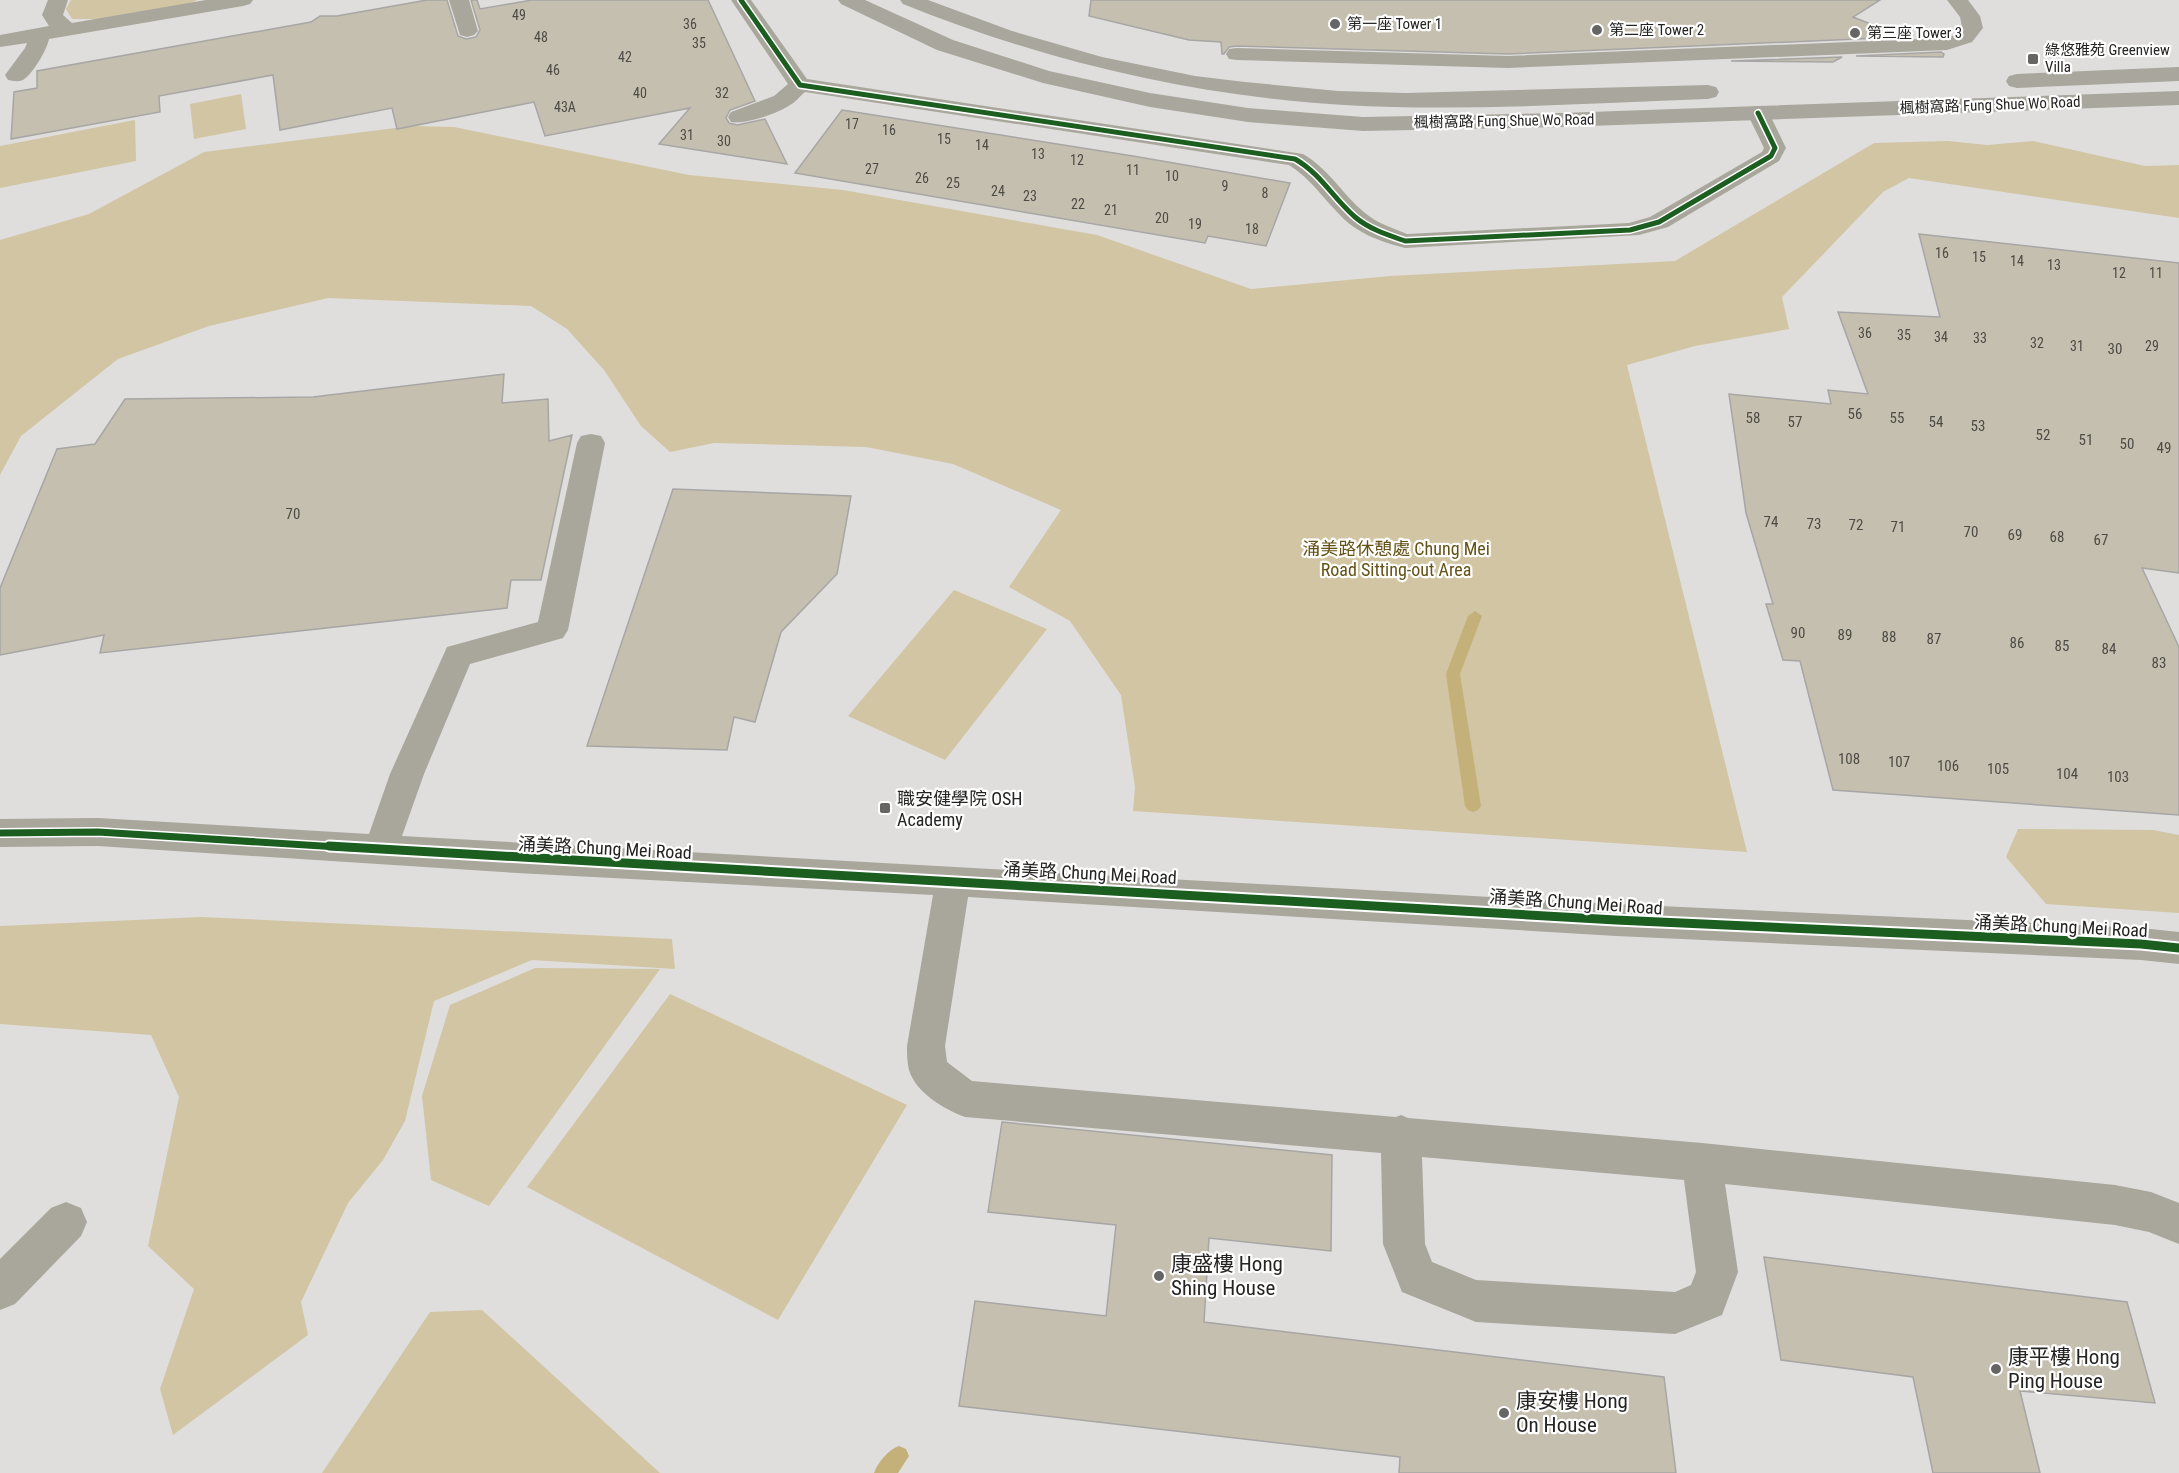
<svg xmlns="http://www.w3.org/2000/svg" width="2179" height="1473" font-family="'Roboto Condensed','Noto Sans TC',sans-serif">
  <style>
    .green { fill: #d1c5a3 }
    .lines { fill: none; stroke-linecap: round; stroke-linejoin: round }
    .stream { fill: #c4b079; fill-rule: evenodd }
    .building { fill: #c5bfaf; stroke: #a7a6a5; stroke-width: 1.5 }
    .minor { fill: #a9a69c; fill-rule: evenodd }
    .major { fill: #a9a79d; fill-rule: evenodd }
    .cycleway-far2-casing { stroke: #fff; stroke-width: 8 }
    .cycleway-far1-casing { stroke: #fff; stroke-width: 10 }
    .cycleway-casing { stroke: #fff; stroke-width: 13 }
    .cycleway-far2 { stroke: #1b5e20; stroke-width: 5 }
    .cycleway-far1 { stroke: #1b5e20; stroke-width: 7 }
    .cycleway { stroke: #1b5e20; stroke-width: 9 }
    .poi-dot { fill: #666564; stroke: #fff; stroke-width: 2 }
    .labels { text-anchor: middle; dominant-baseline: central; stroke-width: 4.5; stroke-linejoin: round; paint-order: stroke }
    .far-number-label { font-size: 14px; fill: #4d4b46 }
    .far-poi-label { font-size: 15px; fill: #252423; stroke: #fff; text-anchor: start }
    .far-street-label { font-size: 15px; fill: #252423; stroke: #fff }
    .number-label { font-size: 15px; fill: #4d4b46 }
    .park-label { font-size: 18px; fill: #645115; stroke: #fff }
    .poi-label { font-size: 18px; fill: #252423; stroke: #fff; text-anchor: start }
    .street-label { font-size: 18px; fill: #252423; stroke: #fff }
    .near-poi-label { font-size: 21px; fill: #252423; stroke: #fff; text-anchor: start }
  </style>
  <rect width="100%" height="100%" fill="#dfdedd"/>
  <path class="green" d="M71 0H197L189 4 100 19H72L66 9Z
    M241 94 246 129 194 139 190 104Z
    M135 120 136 161 0 188V146Z
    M411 126 454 127 689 175 843 190 1097 235 1251 289 1390 276 1675 261 1874 143 1948 141 1987 145 2033 141 2145 166 2179 165V218L1909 178 1883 192 1782 297 1789 329 1695 346 1627 365 1747 852 1133 811 1135 787 1121 695 1070 621 1009 587 1061 510 953 464 866 447 714 443 670 452 641 426 604 370 567 329 531 306 328 298 209 326 118 359 21 436 0 475V240L89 214 204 152Z
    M954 590 1047 629 945 760 848 716Z
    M2018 829 2153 830 2179 835V913L2046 904 2006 857Z
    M202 917 672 939 675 969 532 960 434 1001 405 1121 383 1160 348 1203 301 1302 308 1335 173 1435 160 1389 194 1289 148 1246 179 1097 151 1035 0 1024V926Z
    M535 968 660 969 489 1206 431 1180 422 1096 450 1005Z
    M670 994 907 1105 778 1320 527 1187Z
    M482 1310 660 1473H322L430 1312Z"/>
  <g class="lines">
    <path class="stream" d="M1475 611 1482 616 1460 674 1481 806 1478 810 1473 812 1468 810 1465 806 1446 674 1468 616Z
      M899 1446 906 1449 909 1456 898 1473H874C878 1462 888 1450 899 1446Z"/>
  </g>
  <path class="building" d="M427 0H447L458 36 466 39 476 37 480 30 471 0H477L480 9 532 0H708L755 101 730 110 726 118 729 123 737 125 765 119 787 164 659 144 690 108 545 136 534 102 397 129 392 108 280 130 273 75 159 96 160 112 11 139 14 92 37 88V71L311 22 320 16H337Z
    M1091 0H1880L1853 17 1903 37 1508 54 1237 46 1229 47 1224 54H1222L1221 42 1189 40 1089 16Z
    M1941 52 1944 54 1943 57 1856 56Z
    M1842 57 1833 62 1731 61Z
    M842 110 1133 156 1290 183 1266 246 1208 236 1205 243 795 173Z
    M1919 234 2179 263V573L2142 568 2179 647V815L1833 790 1800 661 1783 660 1766 604H1773L1746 513 1729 394 1831 404 1828 390 1868 394 1838 312 1940 317Z
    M504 374 502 403 548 399 549 441 572 435 541 580H511L507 608 100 653 104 635 0 655V588L57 449 95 444 125 399 313 397Z
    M673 489 851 496 837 574 781 632 755 722 734 717 727 750 587 746Z
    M1002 1122 1332 1155 1331 1251 1209 1238 1204 1322 1664 1377 1676 1473H1399L1400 1457 959 1406 975 1301 1106 1316 1116 1225 988 1212Z
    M1764 1257 2127 1302 2155 1403 2020 1391 2040 1473H1933L1913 1377 1781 1360Z"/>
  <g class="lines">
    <path class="minor" d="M48 0H68L63 15 72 23 206 0H253L250 4 243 6 49 39C47 50 32 75 23 80 18 82 13 81 8 80L5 75 25 48 27 43 0 47V35L49 26 42 15Z
      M449 0H469L478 31 474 35 467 37 460 35Z
      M731 0H751L807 79 1303 154C1329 169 1342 194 1365 213 1377 223 1392 228 1407 234L1629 223 1650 217 1762 152 1764 148 1747 113 1750 108 1758 106 1766 108 1769 113 1786 148 1779 161 1668 227 1639 235 1405 248C1381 242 1356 233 1339 214 1322 197 1310 178 1289 165L805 92C800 96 796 102 790 105 779 113 744 125 731 122L728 117 731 112 774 96 788 84Z
      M1947 0H1968L1980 16 1983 28 1972 42 1947 50 1508 68 1237 60 1229 59 1226 54 1229 49 1237 48 1508 56 1945 38 1958 34 1962 27 1960 17Z
      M591 434 601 436 605 443 568 630 563 638 470 664 424 774 402 836 1616 904 2141 928 2179 932V964L2141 960 1616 936 968 897 945 1046 947 1062 972 1081 1396 1117 1401 1115 1408 1118 1702 1143 2115 1185 2151 1192 2179 1203V1244L2149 1232 2115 1225 1725 1184 1738 1272 1722 1315 1675 1334 1476 1322 1402 1292 1383 1244 1381 1153 965 1117C944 1109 916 1093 909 1070 907 1062 907 1053 907 1046L933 895 517 873 98 846 0 847V819L98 818 369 834 390 774 447 647 538 622 577 443 581 436ZM1422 1157 1684 1180 1696 1272 1691 1285 1675 1292 1476 1280 1432 1262 1425 1244Z
      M66 1202 81 1208 87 1222 81 1236 15 1304 0 1310V1259L51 1208Z"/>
    <path class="major" d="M838 0H865L953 40 1049 71 1150 93 1248 108 1363 117 1561 113 2179 91V105L1561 127 1363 131 1248 122 1150 107 1043 83 937 50 841 4Z
      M900 0H928L1012 31 1102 57 1195 76 1245 82 1338 91 1406 93 1708 85 1716 87 1719 92 1716 97 1708 99C1587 103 1465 112 1344 105 1191 96 1045 61 903 4Z
      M2179 67V81L2017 88 2009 86 2006 81 2009 76 2017 74Z"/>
    <defs>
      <path id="cycleway-far2" d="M741 0 800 85 1295 159C1321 174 1333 198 1355 217 1369 229 1388 235 1405 241L1630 230 1659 222 1771 156 1775 148 1758 113"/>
      <path id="cycleway-far1" d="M0 833 98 832 354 848"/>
      <path id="cycleway" d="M329 846 1616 920 2141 944 2179 948"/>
    </defs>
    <use href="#cycleway-far2" class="cycleway-far2-casing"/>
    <use href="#cycleway-far1" class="cycleway-far1-casing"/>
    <use href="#cycleway" class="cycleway-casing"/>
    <use href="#cycleway-far2" class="cycleway-far2"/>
    <use href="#cycleway-far1" class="cycleway-far1"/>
    <use href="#cycleway" class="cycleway"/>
  </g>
  <g class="poi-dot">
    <circle cx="1335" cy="24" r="6"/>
    <circle cx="1597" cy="30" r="6"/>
    <circle cx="1855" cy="33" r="6"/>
    <rect x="2027" y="53" width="12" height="12" rx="3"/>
    <rect x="879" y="802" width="12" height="12" rx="3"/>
    <circle cx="1159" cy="1276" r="6"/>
    <circle cx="1996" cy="1369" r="6"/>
    <circle cx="1504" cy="1413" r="6"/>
  </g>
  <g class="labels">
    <g class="far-number-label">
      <text x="519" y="15">49</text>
      <text x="690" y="24">36</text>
      <text x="541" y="37">48</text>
      <text x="699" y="43">35</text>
      <text x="625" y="57">42</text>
      <text x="553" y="70">46</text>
      <text x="640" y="93">40</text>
      <text x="722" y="93">32</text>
      <text x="565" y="107">43A</text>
      <text x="852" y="124">17</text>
      <text x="889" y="130">16</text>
      <text x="687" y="135">31</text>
      <text x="944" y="139">15</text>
      <text x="724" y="141">30</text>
      <text x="982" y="145">14</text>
      <text x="1038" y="154">13</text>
      <text x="1077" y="160">12</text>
      <text x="872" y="169">27</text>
      <text x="1133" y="170">11</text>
      <text x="1172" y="176">10</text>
      <text x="922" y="178">26</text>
      <text x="953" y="183">25</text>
      <text x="1225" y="186">9</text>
      <text x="998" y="191">24</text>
      <text x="1265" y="193">8</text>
      <text x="1030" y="196">23</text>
      <text x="1078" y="204">22</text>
      <text x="1111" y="210">21</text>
      <text x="1162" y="218">20</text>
      <text x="1195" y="224">19</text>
      <text x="1252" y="229">18</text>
      <text x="1942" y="253">16</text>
      <text x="1979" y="257">15</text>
      <text x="2017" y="261">14</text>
      <text x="2054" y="265">13</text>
      <text x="2119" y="273">12</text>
      <text x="2156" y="273">11</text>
      <text x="1865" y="333">36</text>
      <text x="1904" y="335">35</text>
      <text x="1941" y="337">34</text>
      <text x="1980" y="338">33</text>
      <text x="2037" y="343">32</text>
      <text x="2077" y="346">31</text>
      <text x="2152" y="346">29</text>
    </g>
    <g class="far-poi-label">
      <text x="1347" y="24">第一座 Tower 1</text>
      <text x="1609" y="30">第二座 Tower 2</text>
      <text x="1867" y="33">第三座 Tower 3</text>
      <text x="2045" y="50">綠悠雅苑 Greenview<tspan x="2045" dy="17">Villa</tspan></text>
    </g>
    <g class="far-street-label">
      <text transform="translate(1990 105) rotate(-2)">楓樹窩路 Fung Shue Wo Road</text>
      <text transform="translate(1504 121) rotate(-1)">楓樹窩路 Fung Shue Wo Road</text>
    </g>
    <g class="number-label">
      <text x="2115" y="349">30</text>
      <text x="1855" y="414">56</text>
      <text x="1753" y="418">58</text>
      <text x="1897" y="418">55</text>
      <text x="1795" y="422">57</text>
      <text x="1936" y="422">54</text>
      <text x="1978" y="426">53</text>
      <text x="2043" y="435">52</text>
      <text x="2086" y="440">51</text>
      <text x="2127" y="444">50</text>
      <text x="2164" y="448">49</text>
      <text x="293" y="514">70</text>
      <text x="1771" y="522">74</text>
      <text x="1814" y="524">73</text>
      <text x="1856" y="525">72</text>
      <text x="1898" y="527">71</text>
      <text x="1971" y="532">70</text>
      <text x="2015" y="535">69</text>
      <text x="2057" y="537">68</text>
      <text x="2101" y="540">67</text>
      <text x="1798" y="633">90</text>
      <text x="1845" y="635">89</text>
      <text x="1889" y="637">88</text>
      <text x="1934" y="639">87</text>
      <text x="2017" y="643">86</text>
      <text x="2062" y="646">85</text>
      <text x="2109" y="649">84</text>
      <text x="2159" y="663">83</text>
      <text x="1849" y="759">108</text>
      <text x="1899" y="762">107</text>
      <text x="1948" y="766">106</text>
      <text x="1998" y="769">105</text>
      <text x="2067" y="774">104</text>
      <text x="2118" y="777">103</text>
    </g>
    <g class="park-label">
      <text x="1396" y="548">涌美路休憩處 Chung Mei<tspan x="1396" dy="21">Road Sitting-out Area</tspan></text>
    </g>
    <g class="poi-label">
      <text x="897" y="798">職安健學院 OSH<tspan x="897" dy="21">Academy</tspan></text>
    </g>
    <g class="street-label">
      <text transform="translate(605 848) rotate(3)">涌美路 Chung Mei Road</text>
      <text transform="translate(1090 873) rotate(3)">涌美路 Chung Mei Road</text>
      <text transform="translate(1576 902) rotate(4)">涌美路 Chung Mei Road</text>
      <text transform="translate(2061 926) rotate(3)">涌美路 Chung Mei Road</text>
    </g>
    <g class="near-poi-label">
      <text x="1171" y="1264">康盛樓 Hong<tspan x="1171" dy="24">Shing House</tspan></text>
      <text x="2008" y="1357">康平樓 Hong<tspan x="2008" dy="24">Ping House</tspan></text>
      <text x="1516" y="1401">康安樓 Hong<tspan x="1516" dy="24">On House</tspan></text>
    </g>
  </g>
</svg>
